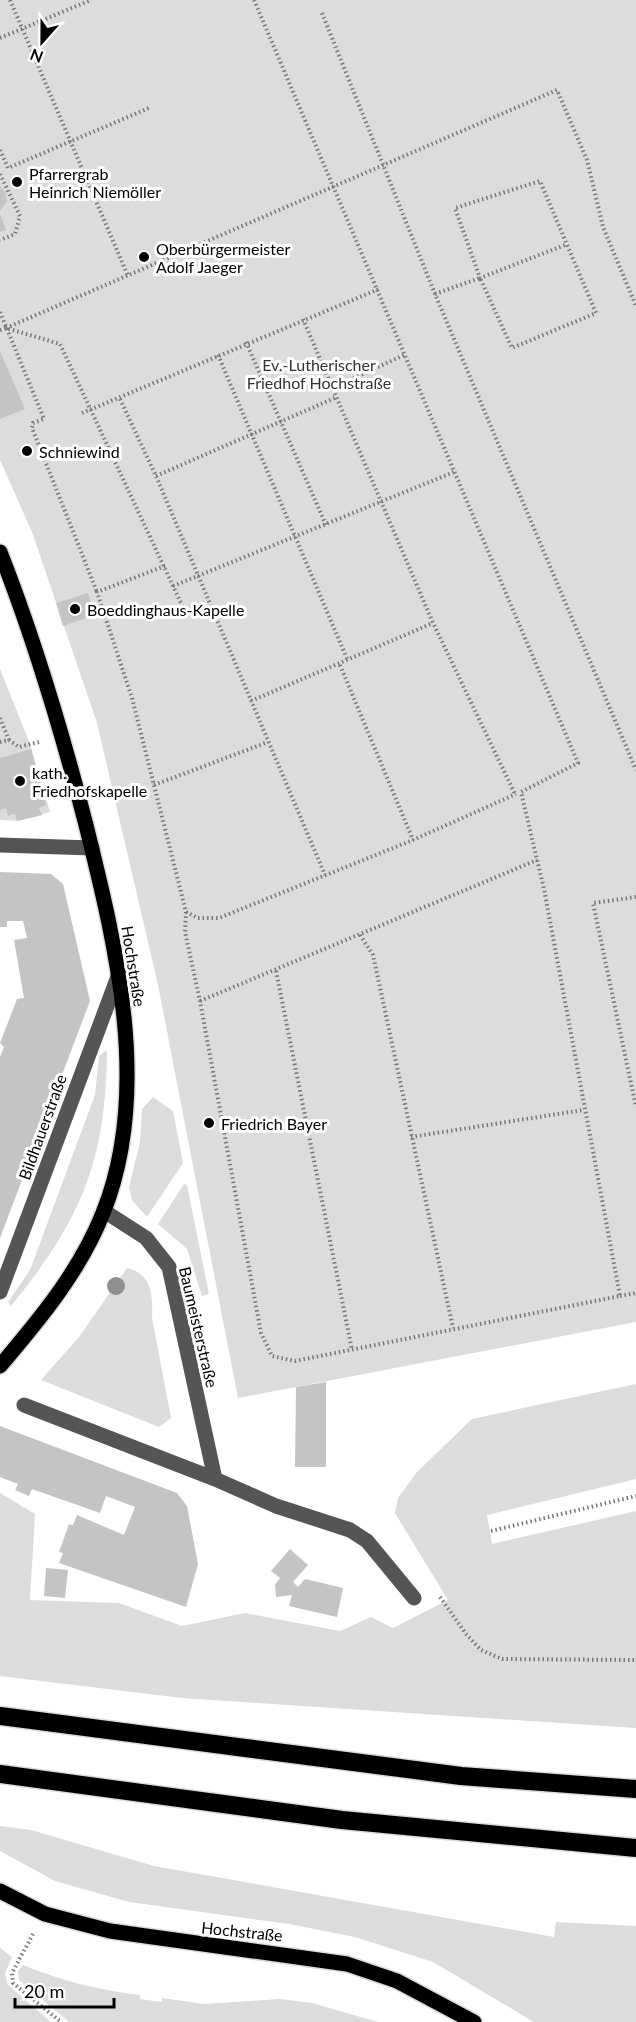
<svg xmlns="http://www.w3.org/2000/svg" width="636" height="2022" font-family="Lato,sans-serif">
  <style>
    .green { fill: #dcdcdc }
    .building { fill: #c4c4c4 }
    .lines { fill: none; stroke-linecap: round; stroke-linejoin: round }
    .major-casing { stroke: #dbdbdb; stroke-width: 18 }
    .highway-casing { stroke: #dbdbdb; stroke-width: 21 }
    .path { stroke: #777; stroke-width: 4; stroke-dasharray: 1.5 3; stroke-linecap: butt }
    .minor { stroke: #555; stroke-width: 15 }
    .major { stroke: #000; stroke-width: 15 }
    .highway { stroke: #000; stroke-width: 18 }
    .tree { fill: #8f8f8f }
    .poi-dot { fill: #000; stroke: #fff; stroke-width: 2 }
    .labels { text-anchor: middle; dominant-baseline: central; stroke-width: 6; stroke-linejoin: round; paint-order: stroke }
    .poi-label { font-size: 16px; fill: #000; stroke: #fff; text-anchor: start }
    .park-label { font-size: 16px; fill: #333; stroke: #fff }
    .street-label { font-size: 16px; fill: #000; stroke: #fff }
  </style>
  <rect width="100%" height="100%" fill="#fff"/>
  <path class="green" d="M0 0H636V1322L238 1398 158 985 97 723 32 532 0 460Z
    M0 669 30 744 50 812 19 821 0 820Z
    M107 1050C106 1162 81 1220 11 1306L8 1302 30 1270 95 1095 99 1056Z
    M153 1097 173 1111 183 1163 147 1217 132 1200 129 1187 140 1142 142 1109Z
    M184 1184 187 1185 209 1294 202 1296 187 1249 158 1224Z
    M127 1268C152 1274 153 1295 152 1318L171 1418 159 1427 41 1380 79 1337Z
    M636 1384V1479L487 1515 492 1544 636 1511V1728L182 1698 0 1676V1493L35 1514 30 1600 119 1603 182 1626 245 1613 340 1631 371 1617 393 1628 448 1600 395 1513 398 1498 417 1472 472 1419Z
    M0 1826 31 1830 154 1866 554 1937 556 1922 636 1926V2022H534L433 1962 355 1937 289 1924 129 1902 55 1881 0 1851Z
    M0 1948 12 1957 5 1974 8 1985 51 2022H0Z
    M23 1965C62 1981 99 1990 140 1995V1999L162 2002V1998L204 2004 280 1999 312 2003 378 2022H69L19 1980 18 1971Z"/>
  <path class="building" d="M0 186 5 192 7 201 0 211Z
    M0 214 6 230 0 232Z
    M0 351 25 409 0 419Z
    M88 593 95 615 63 626 56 603Z
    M31 749 46 805 39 808 42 815 17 821 15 814 8 816 6 808 0 810V758Z
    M0 872 51 874 63 884 90 1001 0 1238V1057L4 1047 0 1043 17 999 24 998 14 940 27 938 23 921H7V927H0Z
    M326 1382V1467H295L296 1387Z
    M0 1426 177 1493 187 1506 198 1564 186 1607 59 1563 63 1553 59 1552 69 1524 73 1525 77 1515 124 1535 135 1507 106 1496 100 1513 32 1489 29 1496 15 1490 18 1484 0 1477Z
    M290 1549 308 1565 293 1582 298 1587 305 1579 343 1588 337 1617 289 1606 292 1595 276 1597 275 1585 280 1578 271 1571Z
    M46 1568 68 1570 65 1598 44 1596Z"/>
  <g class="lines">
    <defs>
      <path id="major" d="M0 552C35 641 62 732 86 825 116 946 152 1091 103 1213 80 1271 40 1319 0 1366
        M0 1891 45 1914 110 1931 347 1964 397 1981 474 2022"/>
      <path id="highway" d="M0 1716 461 1776 636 1789
        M0 1774 342 1820 636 1848"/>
    </defs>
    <use href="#major" class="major-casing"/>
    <use href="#highway" class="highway-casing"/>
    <path class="path" d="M10 0 128 276
      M322 13 435 294 636 770
      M0 38 91 0
      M0 150 8 168 149 108
      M0 174 20 216 15 234 0 240
      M435 294 480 278 512 348 596 313 540 181 455 208 480 278 565 245
      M0 312 44 419 33 423 32 428 97 592
      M303 319 433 623 515 794
      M6 328 557 90 587 160 603 227 636 306
      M0 330 6 328 60 344 187 616
      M246 342 326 525
      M218 355 348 661
      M333 388 404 355
      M120 399 156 476 325 875
      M82 413 379 289
      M156 476 337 397
      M165 566 97 592 132 698 186 912 185 932 200 1001 261 1333 272 1356 295 1361 620 1296 544 889 521 792 578 763 254 0
      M173 586 454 472
      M340 665 413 840
      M251 701 433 623
      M0 718 9 740
      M0 742 9 740 19 747 39 742
      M154 785 268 742
      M636 897 593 903 636 1107
      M186 912 198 918H219L413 840 516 794
      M360 935 373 955 453 1328
      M276 971 352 1350
      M200 1001 537 860
      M411 1137 583 1110
      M620 1296 636 1293
      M491 1531 636 1496
      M440 1597 466 1634 481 1650 502 1659 636 1660
      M33 1934 12 1973 13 1983 61 2022"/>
    <path class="minor" d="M0 845 92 848
      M104 1211 146 1238 169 1267 215 1479
      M0 1292 119 974
      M24 1405 215 1479 276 1506 350 1530 367 1541 414 1598"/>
    <use href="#major" class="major"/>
    <use href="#highway" class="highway"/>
  </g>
  <circle class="tree" cx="116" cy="1286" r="9"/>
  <g class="poi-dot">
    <circle cx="17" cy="182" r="6"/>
    <circle cx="144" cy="257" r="6"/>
    <circle cx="27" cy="451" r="6"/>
    <circle cx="75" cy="609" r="6"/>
    <circle cx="20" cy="781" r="6"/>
    <circle cx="209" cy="1123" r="6"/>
  </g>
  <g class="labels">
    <g class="poi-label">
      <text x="29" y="173">Pfarrergrab<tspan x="29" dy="18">Heinrich Niemöller</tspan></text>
      <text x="156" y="248">Oberbürgermeister<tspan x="156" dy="18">Adolf Jaeger</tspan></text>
      <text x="39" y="451">Schniewind</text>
      <text x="87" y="609">Boeddinghaus-Kapelle</text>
      <text x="32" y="772">kath.<tspan x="32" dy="18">Friedhofskapelle</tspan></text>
      <text x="221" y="1123">Friedrich Bayer</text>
    </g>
    <g class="park-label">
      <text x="319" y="364">Ev.-Lutherischer<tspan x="319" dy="18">Friedhof Hochstraße</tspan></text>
    </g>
    <g class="street-label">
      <text transform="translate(134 966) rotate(81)">Hochstraße</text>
      <text transform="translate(42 1127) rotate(-70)">Bildhauerstraße</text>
      <text transform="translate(199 1327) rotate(77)">Baumeisterstraße</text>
      <text transform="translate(242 1931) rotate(6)">Hochstraße</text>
    </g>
  </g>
  <g transform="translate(42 42) rotate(201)" stroke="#ffffff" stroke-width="4.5" paint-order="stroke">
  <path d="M0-4.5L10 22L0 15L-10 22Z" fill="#000000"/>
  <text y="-9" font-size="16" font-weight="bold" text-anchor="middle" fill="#000000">N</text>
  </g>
  <path d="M15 1998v9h99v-9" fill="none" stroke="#000000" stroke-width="3"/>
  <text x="24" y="1998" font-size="18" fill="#000000" stroke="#ffffff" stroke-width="4.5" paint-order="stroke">20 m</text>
</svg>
